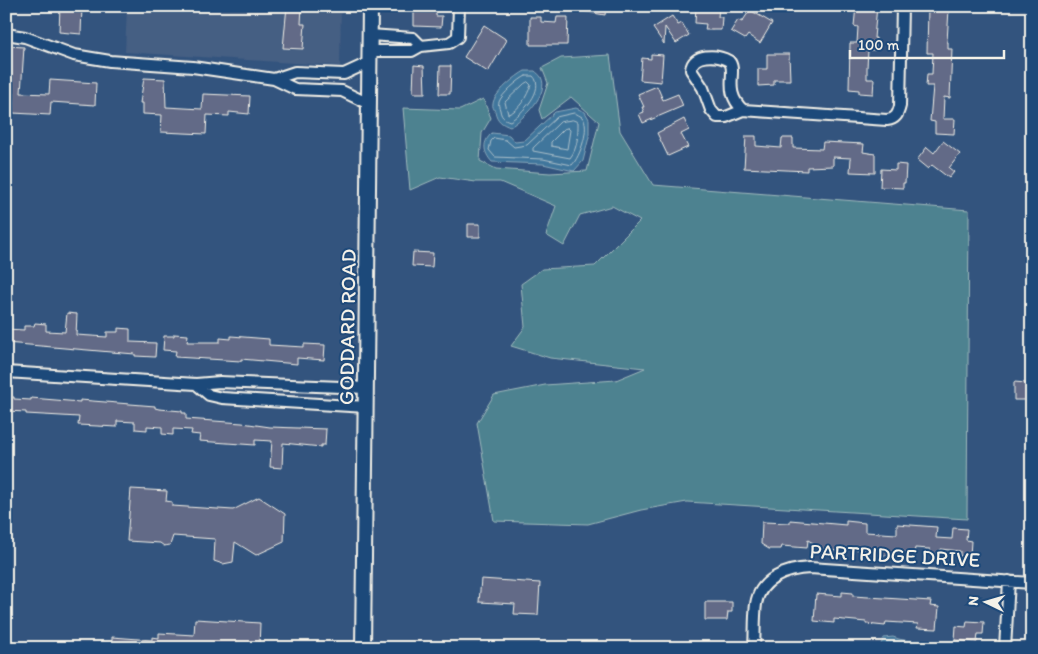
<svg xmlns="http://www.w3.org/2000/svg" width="1038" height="654" font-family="Itim,sans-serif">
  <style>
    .built { fill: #455e83 }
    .green { fill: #4d8290; stroke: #a0babc }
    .water { fill: #40769c; stroke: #88a7ba }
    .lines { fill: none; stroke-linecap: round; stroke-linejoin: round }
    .shore { stroke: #acc0ca; stroke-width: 1 }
    .building { fill: #626a87; stroke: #f4f1e8 }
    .street-casing { stroke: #f4f1e8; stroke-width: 14 }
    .secondary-casing { stroke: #f4f1e8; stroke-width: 18 }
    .street { stroke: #1f4a7a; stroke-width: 10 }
    .secondary { stroke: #1f4a7a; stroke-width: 14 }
    .labels { text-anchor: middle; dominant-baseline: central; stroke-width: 4; stroke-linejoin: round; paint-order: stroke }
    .street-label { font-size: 21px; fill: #f4f1e8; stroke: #1f4a7a }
  </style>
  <rect width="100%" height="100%" fill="#33547e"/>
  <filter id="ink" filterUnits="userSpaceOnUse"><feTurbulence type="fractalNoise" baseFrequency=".02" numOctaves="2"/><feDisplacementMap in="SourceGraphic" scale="10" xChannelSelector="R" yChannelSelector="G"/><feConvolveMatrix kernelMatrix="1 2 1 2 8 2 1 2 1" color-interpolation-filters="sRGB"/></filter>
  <g filter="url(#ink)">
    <path class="built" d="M127 6H341L340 66 125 52Z"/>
    <path class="green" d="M610 55 620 131 653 185 969 210 967 519 687 502 641 510 588 524 494 521 477 423 494 395 545 385 616 380 645 368 550 358 511 346 525 327 521 284 542 269 595 266 640 221 612 206 580 215 564 246 546 235 556 206 500 182H476L440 177 410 190 403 108 460 110 483 99 491 118 482 133 480 161 496 169 550 173 587 171 599 122 571 97 542 119 539 110 548 83 542 68 561 58Z"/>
    <path class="water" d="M525 71H535C537 73 540 75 541 77 550 94 523 119 510 127 502 124 497 121 495 111 494 109 492 106 493 104 493 94 517 75 525 71Z
      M576 108 585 112 589 119V137L583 161 574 171 543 164 492 162C483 152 482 142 492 133L509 135 515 142 524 141 555 112Z
      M893 637C910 644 917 638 934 643L936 648H883L881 644 884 638Z"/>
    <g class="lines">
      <path class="shore" d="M526 76H533C546 89 522 114 510 121 503 119 501 116 500 110 499 106 498 105 499 102 501 95 519 79 526 76Z
        M528 82 531 85C527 96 519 111 508 114L505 102 524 84Z
        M575 113C577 114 580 116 582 117 591 126 580 157 572 165L543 159 495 157 489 150 491 141 494 138 506 140 514 147 527 145 557 117Z
        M573 120 578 122C578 135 578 148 570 158L533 151V148L560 122Z
        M568 128 570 130 567 149 551 146V142L564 129Z"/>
    </g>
    <path class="building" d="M60 6H82L81 34 59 32Z
      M287 6H302L301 24H305L303 49 283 48Z
      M414 6H436V16H442L441 27 414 26Z
      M582 6H606L605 15 581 11Z
      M696 6 719 7 718 17H722L721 30H705L706 24 695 23Z
      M856 6H877L874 38H876V50H868L867 68V79H874L873 94 859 93V90L849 89 850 43H857L858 27 854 26Z
      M928 7 949 9 947 42H948V49H952L950 98 944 97 943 119H955L954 134 935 133V122L930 121 933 86H926L927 74H932L933 53H927Z
      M750 10 772 23 760 43 748 35 745 39 731 31 738 20 742 22Z
      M672 16 678 25 682 23 689 35 676 43 665 27 664 44 653 28Z
      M530 17H541V22L556 23 557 17H568L567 45H530Z
      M484 25 507 40 488 72 464 57Z
      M6 46 24 47 21 93 49 94 50 80 96 83 95 105 51 102 50 115 13 113 14 94 6 93Z
      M651 54 663 55 661 82 640 80 642 58 651 59Z
      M767 54H789L790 80H774V85L758 86V69H767Z
      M414 65 424 66 425 93H413Z
      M440 66H451L450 94H439Z
      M144 78 165 79 166 107 202 109 203 94 250 96 249 114 229 112V116L207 115 206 134 161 132 162 115 143 114V103H140Z
      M657 86 663 100 678 94 683 106 643 123 639 114 644 112 642 107H644L638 94Z
      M684 119 689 130 681 134 688 147 668 156 657 133Z
      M746 136H756V146L781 148 782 138H793V148L822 149 823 142 864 144 863 152 875 154V173L850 172 851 158 833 157V166L807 167V171L744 168Z
      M943 141 960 154 949 168 954 172 949 178 932 165 928 169 917 160 927 147 934 153Z
      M896 164 906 165 905 183H903V188L880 187 881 169 896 170Z
      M468 224H480V237H468Z
      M413 252 433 253 432 267 412 266Z
      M67 313 77 314 76 335 107 337V332H118V328L130 329V342L156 343 155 357 135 356V354L111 352 6 343V329L24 330V326H34L35 323 46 324V331L65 332Z
      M174 334 188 335 187 342H220V338L231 339V336L269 339V345L304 347V344L325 345 324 360 297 358V364L241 359V361L175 357 176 351 163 350 164 336H174Z
      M1014 382 1026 383V400H1014Z
      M6 397H14V399L31 400V398L80 402V400L155 406V408L159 409 182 411V413H186V419L242 423 270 427 326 429 325 445H321V447L283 443 282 468 270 467 272 441 255 440V445L199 441 200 435 191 434 192 430 173 429V435L162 434V427L147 426V430L135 429V422L117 421V427L78 425 79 417 26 414V412L6 411Z
      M131 489 167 491 166 501 172 502V506L233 510 259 497 285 514 284 542 256 555 235 542 233 562 223 564 214 561 215 539 173 536 170 545 164 546 160 543 127 541Z
      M790 520 846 525V521L865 523V532L897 534V524L937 527 936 538 952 539 953 528 967 529 966 540 971 541 970 556H960V551L941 549 940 554H930V549L915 548 914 553 890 551V555H878L869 550 838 548V551L825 550 808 540 807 548 782 546 781 549H769L761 544 762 522 790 523Z
      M481 579 540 583 538 615 514 614 515 604 479 602Z
      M842 592 853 593V596L931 601 930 606 939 607 937 629 917 628 918 624 886 622 885 626 866 624V622L834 619V623L814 621 816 594 842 596Z
      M705 602H732V612H728L727 620H705Z
      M195 619 260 623 259 648H112V637L152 640V637L159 638V633L194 635Z
      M967 621 984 622 983 634H978L977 642 955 640 956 626 966 627Z"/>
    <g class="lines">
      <defs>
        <path id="street" d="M6 34 25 37 74 55 110 61 193 67 274 79
          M370 35 413 38 421 46
          M370 51H412L421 46 449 43 458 37 459 6
          M369 104 342 91 295 89 274 79 295 72 344 74 370 62
          M743 110C722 91 738 71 729 61 717 54 692 53 691 70L703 88 711 110 717 117H726L743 110 887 120C896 119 898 114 900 106L902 6
          M6 372 196 384 220 382 366 388
          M196 384 209 395 222 398 366 407
          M754 648C755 634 754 618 756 604 760 578 788 569 810 568L1032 583
          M1005 648 1009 581"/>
        <path id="secondary" d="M363 648 370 6"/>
      </defs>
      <use href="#street" class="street-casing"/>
      <use href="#secondary" class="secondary-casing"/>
      <use href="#street" class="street"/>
      <use href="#secondary" class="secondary"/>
    </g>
  </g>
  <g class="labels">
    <g class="street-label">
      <text transform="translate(347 327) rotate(-89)">GODDARD ROAD</text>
      <text transform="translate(895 555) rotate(3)">PARTRIDGE DRIVE</text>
    </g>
  </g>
  <rect width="1038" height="654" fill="none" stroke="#1f4a7a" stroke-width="25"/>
  <rect x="12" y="12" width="1013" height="629" fill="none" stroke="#f4f1e8" stroke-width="2" filter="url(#ink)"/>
  <g transform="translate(986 602) rotate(275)" stroke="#1f4a7a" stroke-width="4" paint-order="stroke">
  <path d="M0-4L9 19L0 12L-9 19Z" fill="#f4f1e8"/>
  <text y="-8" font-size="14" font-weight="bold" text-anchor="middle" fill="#f4f1e8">N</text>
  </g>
  <path d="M850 50v8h154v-8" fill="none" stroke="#f4f1e8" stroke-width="2.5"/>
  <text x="858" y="50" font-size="15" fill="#f4f1e8" stroke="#1f4a7a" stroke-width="4" paint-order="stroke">100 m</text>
</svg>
